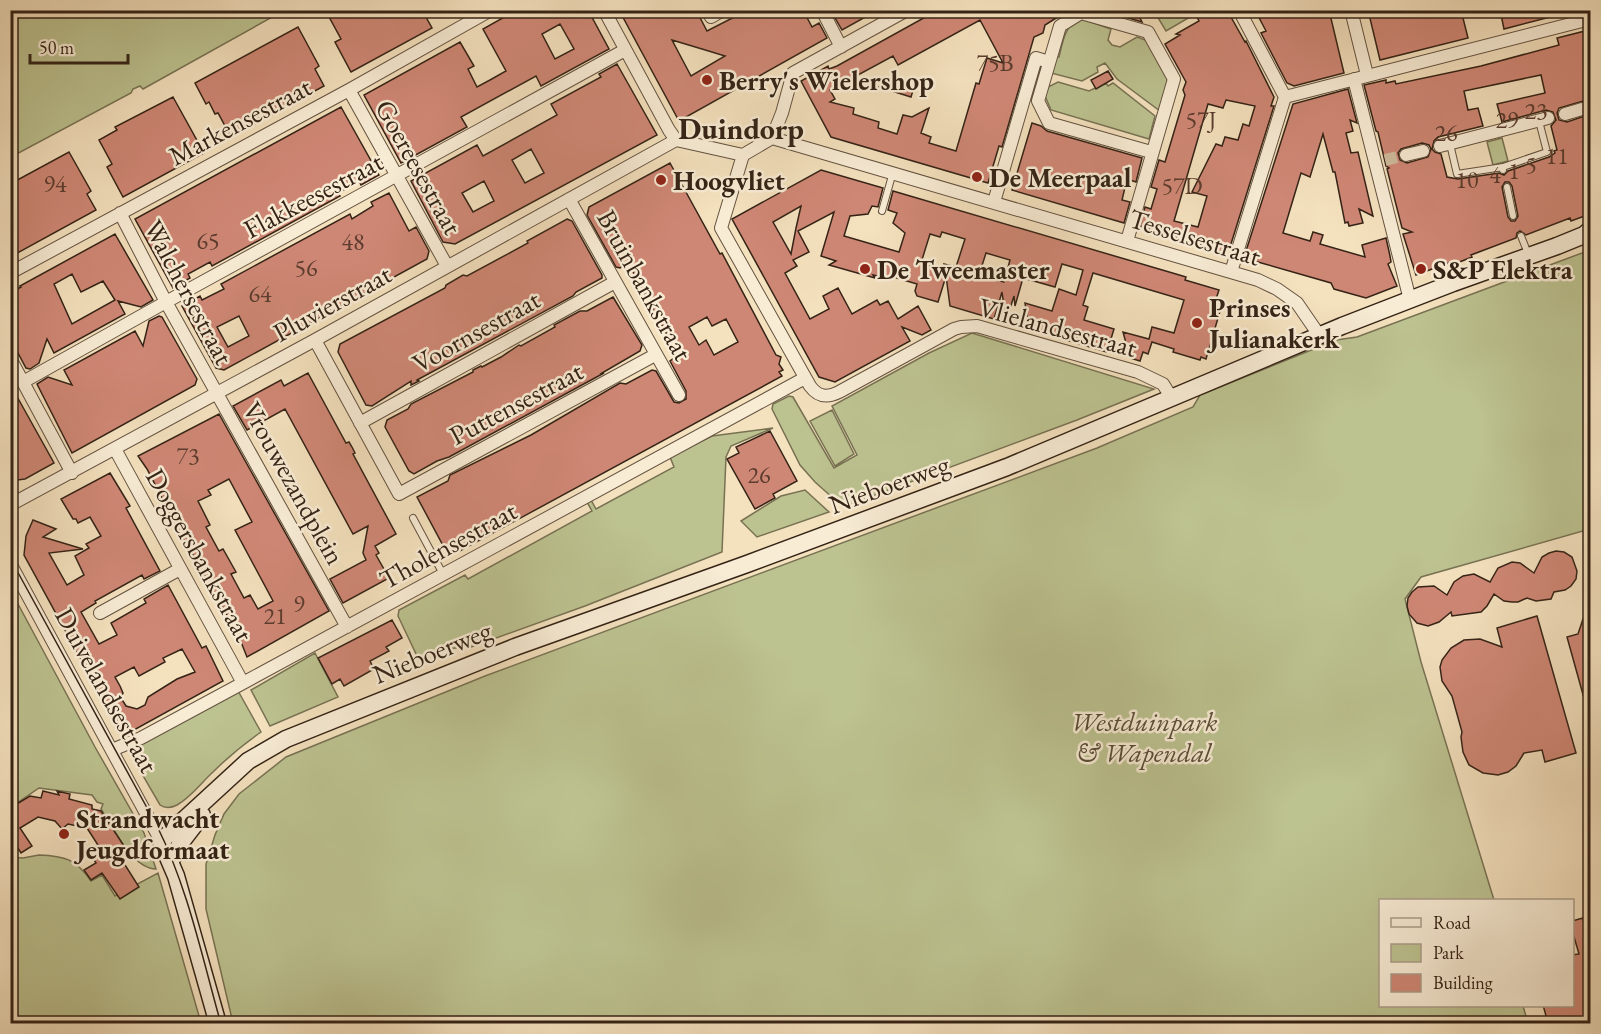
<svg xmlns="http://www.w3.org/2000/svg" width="1601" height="1034" font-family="'EB Garamond',serif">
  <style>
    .green { fill: #bcc290; stroke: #787253; stroke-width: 1.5 }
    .building { fill: #cf8775; stroke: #342316; stroke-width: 1.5; fill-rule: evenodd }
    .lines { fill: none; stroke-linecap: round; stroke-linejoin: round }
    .street-tunnel { stroke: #cebb9c; stroke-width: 12; stroke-dasharray: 12 6; stroke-linecap: butt }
    .lane-casing { stroke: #645240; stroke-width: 8 }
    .street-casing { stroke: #645240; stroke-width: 14 }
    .secondary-casing { stroke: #342316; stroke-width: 19 }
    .lane { stroke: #f8ecd5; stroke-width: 6 }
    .street { stroke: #f8ecd5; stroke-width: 12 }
    .secondary { stroke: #f8ecd5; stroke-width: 16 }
    .tram { stroke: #342316; stroke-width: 1.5 }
    .poi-dot { fill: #8f2418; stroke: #f8ecd5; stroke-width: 2 }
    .labels { text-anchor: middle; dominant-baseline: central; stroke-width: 5; stroke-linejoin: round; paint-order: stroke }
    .number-label { font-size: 24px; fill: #5b3c2e }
    .poi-label { font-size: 27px; font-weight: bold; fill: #342316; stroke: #f8ecd5; text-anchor: start }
    .street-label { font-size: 27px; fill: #342316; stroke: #f8ecd5 }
    .park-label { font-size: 27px; font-style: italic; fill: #564b34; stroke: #f8ecd5 }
    .quarter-label { font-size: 30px; font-weight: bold; fill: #342316; stroke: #f8ecd5 }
  </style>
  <rect width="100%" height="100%" fill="#f4e1be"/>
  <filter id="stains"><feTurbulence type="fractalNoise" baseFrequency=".00333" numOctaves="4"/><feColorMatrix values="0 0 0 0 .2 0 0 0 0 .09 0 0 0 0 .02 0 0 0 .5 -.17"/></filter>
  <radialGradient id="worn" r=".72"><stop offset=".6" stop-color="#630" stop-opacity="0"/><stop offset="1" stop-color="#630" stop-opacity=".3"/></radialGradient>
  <path class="green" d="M10 11 11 10 283 11 143 89 140 86 133 89 131 93 11 157Z
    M1154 11H1186L1190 17 1166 31Z
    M1079 18 1111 29 1108 40 1112 45 1120 47 1137 37 1148 41 1169 78 1160 111 1117 79 1105 63 1097 67 1098 72 1082 81 1051 73 1054 57H1059C1063 41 1064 28 1079 18Z
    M1058 82 1089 91 1106 83 1108 86 1113 83 1155 116 1149 139 1051 110 1045 96 1048 87Z
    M1502 138 1508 161 1493 165 1487 142Z
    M1590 250V529L1421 577 1405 599 1421 662 1494 900H1380V1006H1523L1528 1023H233L206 909V864L215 835 224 814 239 794 286 757 485 676 1097 448 1193 407 1200 395 1336 340 1357 337Z
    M972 333 1154 389 1077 420 843 507 815 482 800 465 772 409 773 404 789 396 793 397 834 468 857 455 832 406 929 353Z
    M832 410 854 454 835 466 810 421Z
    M773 428 731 446 726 457 722 552 585 606 471 647 441 649 418 658 398 616 399 610 465 575 468 579 592 511 587 502 591 500 596 509 674 467 670 457 712 436Z
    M805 490 829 512 757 537 741 521 781 496Z
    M11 591 95 747 144 833 156 869C132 869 113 827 101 809L103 804 97 802 92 795 39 788 11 807Z
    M315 653 338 697 270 726 251 690Z
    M237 689 261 732C244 744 228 757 213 772 201 783 191 797 177 805 171 808 166 809 160 805L127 748Z
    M39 855C65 856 76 859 91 881L102 875 115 896 158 873 201 1023H11L10 857 23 858Z"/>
  <path class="building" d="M337 10H422L432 28 351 72 335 42 341 39 328 15Z
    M517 10H588L609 49 541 86 536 76 461 117 467 127 401 163 364 95 460 42 474 66 468 69 477 87 490 80 506 71 483 29ZM560 24 574 49 555 59 542 34Z
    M619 10H696L707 31 748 10H803L812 27 819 23 827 38 679 121ZM672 40 702 49 725 56 691 76Z
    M846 10H878L842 30 834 16Z
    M938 10H1069L1045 25 1043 33 1034 37 1002 147 999 146 988 183 831 137 801 81 828 66 829 69 837 66ZM980 20 1003 63 987 58 979 84 976 83 956 151 929 143 931 137 921 133 929 108 912 117 903 115 897 134 878 128 879 122 853 114 854 108 830 102 835 99 830 90 893 56 898 65Z
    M1105 10H1136L1142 22 1105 11Z
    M1193 10H1227L1245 42 1246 41 1274 97 1271 106H1274L1230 247 1223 252 1140 226 1145 207 1151 209 1157 189 1151 187 1159 160 1165 162 1185 95 1183 90 1186 82 1165 44 1180 35 1176 34 1199 21ZM1226 100 1255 106 1249 126 1243 124 1238 140 1225 137 1222 146 1216 144 1192 192 1207 196 1198 227 1174 221 1208 104 1223 108Z
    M1255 10H1329L1344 73 1294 86 1287 83 1261 33 1266 31Z
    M1368 10H1461L1468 38 1380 60Z
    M1500 10H1561L1562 14 1504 29Z
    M298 27 319 66 315 69 324 86 231 137 218 113 215 114 209 102 206 104 195 83Z
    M1585 31 1590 48V214L1571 221 1570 218 1526 235 1520 231 1517 233 1516 238 1471 255 1472 257 1452 265 1451 262 1416 275 1403 234 1412 232 1402 228 1387 169 1389 168 1386 166 1378 132 1376 131 1364 85 1386 80V83L1395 81 1396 84 1481 66 1559 45 1557 38ZM1541 75 1545 93 1497 104 1502 122 1546 110 1553 112 1556 120 1551 126 1557 150 1554 151 1555 153 1549 157 1508 171 1504 175 1499 173 1458 179 1447 177 1441 154 1435 152 1432 149 1434 141 1438 137 1483 126 1478 108 1468 110 1464 91ZM1583 101 1590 107 1588 115 1567 122 1559 120 1557 113 1559 108ZM1422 143 1429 145 1431 149 1428 157 1407 163 1400 160 1398 153 1401 149ZM1505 182H1509L1512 186 1518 216 1515 221H1511L1508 217 1502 187Z
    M617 64 657 135 455 244 443 242 411 181 477 145 483 156 557 115 551 104 601 77 599 74ZM531 149 544 173 525 183 512 160ZM484 181 494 201 473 212 462 193Z
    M1108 71 1113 79 1096 89 1091 80Z
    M893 79 910 81 914 87 911 97 879 87Z
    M1348 89 1357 123 1350 120 1353 131 1346 133 1351 153 1358 152 1373 216 1359 209 1363 223 1349 226 1348 222 1345 223 1335 172H1333L1323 134 1310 177 1301 173 1283 233 1310 241 1313 232 1323 235 1320 244 1365 257 1362 245 1386 238 1390 256 1391 262 1388 264 1397 286 1366 298 1334 289 1331 283 1251 260 1246 251 1293 104Z
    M173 97 204 153 123 197 107 167 112 164 99 140 117 130 115 127Z
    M341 107 379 175 361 185 359 181 338 193 340 196 212 266 210 262 188 274 190 278 173 288 135 219Z
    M1032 123 1041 126 1047 131 1142 158 1136 182 1127 179 1122 200 1130 202 1124 223 1012 190Z
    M69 152 91 191 87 194 96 210 10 257V184Z
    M670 163 720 254 722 253 776 355 781 357 779 364 783 370 779 372 782 376 456 553 446 551 417 497 448 481 450 475 531 435 620 383 626 384 652 370 656 371 674 402 679 403 686 399V391L670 361 678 355 628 263 620 268 616 267 587 215 589 207ZM707 317 712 326 726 319 738 342 714 355 706 340 699 345 689 327Z
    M821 170 883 188 878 207 872 206 868 214 850 216 844 236 899 252 905 233 893 223 897 213 888 210 893 191 1176 274 1186 277 1185 280 1219 290 1216 299 1223 301 1206 359 1201 357 1200 360 1173 352 1174 349 1152 342 1148 354 1143 352 1140 361 1130 358 1123 332 1149 339 1152 327 1174 333 1184 300 1093 273 1083 305 1088 307 1084 320 1114 329 1107 352 1029 329 1025 303 1052 311 1059 289 1076 295 1083 270 1062 264 1055 287 1023 278 1015 306 1014 296 1006 321 1002 292 994 319 950 306 946 276 938 302 917 296 915 291 917 284 890 276 889 279 873 275 875 278 829 265 836 261 821 256 834 212 798 231 809 252 793 260 797 266 785 273 810 319 829 309 823 296 838 288 852 314 877 300 880 305 888 301 898 319 918 306 931 330 922 335 902 327 910 341 835 382 819 377 732 219ZM801 206 796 228 791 254 773 222ZM942 232 965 239 956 267 944 264 945 271 921 263 930 234 940 237ZM986 253 1010 260 1004 282 979 275Z
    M389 193 409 231 416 227 429 251 427 259 224 370 216 368 182 306 200 296 202 300 224 289 221 284 350 214 352 219 373 206 371 202ZM239 316 249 336 228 347 217 327Z
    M567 219 572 221 602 275V278L576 292 573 296 417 380 419 381 411 385V381L372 406 366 405 338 352 340 344 445 288 446 285 463 275 467 276 528 243 527 241Z
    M115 234 153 300 141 307 118 301 125 314 54 353 47 339 39 363 30 369 26 368 10 338V293L21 287 20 286ZM72 274 81 292 103 281 115 300 72 324 54 284Z
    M613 297 642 345 640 351 602 373H604L449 457 437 461 414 474 409 471 385 427 387 420 408 409 411 404 473 372V370L481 366 482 367 501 357 519 345 521 346 555 327 554 325 580 311H587Z
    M159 316 162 317 197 379 195 385 72 453 37 384 48 377 72 385 64 370 135 331 143 346 149 321Z
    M308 373 346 443 349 442 352 447 355 453 353 454 396 534 375 546 379 553 376 555 389 578 343 603 330 579 366 560 363 553 368 526 353 534 285 409 247 430 233 406 281 380 284 386Z
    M10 384 54 463 25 479 10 481Z
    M219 414 329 611 247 657 241 642 220 602 177 527 147 469 138 456ZM229 479 252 522 235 530 273 601 258 609 250 595 244 598 231 574 236 572 223 549 219 551 206 527 210 525 198 501 211 495 208 490Z
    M770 431 797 481 773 494 775 498 755 509 727 459 739 453 736 447Z
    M110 473 130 506 126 508 160 571 144 579 142 575 95 601 96 603 81 612 99 644 117 635 111 623 146 603 144 599 168 585 202 648 206 646 223 681 134 730 117 725 24 555 26 536 33 520 56 529 43 537 83 549 49 553 67 585 84 575 75 556 89 548 86 544 101 536 90 517 78 523 76 519H73L61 499ZM182 649 195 672 177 679 148 697 145 705 137 709 126 706 121 698 123 693 120 686 115 677 134 667 139 676 165 662 163 658Z
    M1556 551 1564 552 1572 557 1577 571 1576 579 1571 586 1565 590 1554 592 1551 599 1536 601 1527 598 1518 602H1512L1504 601 1494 594 1487 606 1481 612 1452 616 1451 612 1439 622 1428 626 1417 623 1409 614 1407 606 1408 598 1412 592 1418 587 1434 586 1447 595 1454 582 1463 576 1474 574 1490 582 1498 568 1512 562 1520 563 1534 573 1542 557 1549 553Z
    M1589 601H1590V709H1587L1567 637 1578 634Z
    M1537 616 1576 753 1545 762 1542 750 1524 753 1516 766 1508 772 1498 775 1483 773 1469 765 1463 752 1461 737 1462 732 1452 696 1442 681 1440 667 1442 660 1451 648 1464 640 1480 639 1502 647 1497 628Z
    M392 620 402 638 386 647 389 651 370 661 374 669 344 686 340 679 332 684 318 658Z
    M43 791 59 795 57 791 70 794 69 799 92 805V809L101 811 128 852 120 857 139 887 120 899 102 873 91 880 84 870 96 863 89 851 98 845 87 828 68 824 62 829 55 821 38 817 20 828 32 846 21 853 10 836V808L30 796 41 798Z
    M1583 918 1590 955V1023H1548L1543 1005H1572V955L1579 954 1572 930V921Z"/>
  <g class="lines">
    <path class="street-tunnel" d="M1385 160 1406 155"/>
    <defs>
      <path id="lane" d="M1450 144 1457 174 1503 167
        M1503 170V167L1547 152 1539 121
        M1507 187 1513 216
        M882 211 893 172
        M1521 236 1529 256
        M413 518 443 574"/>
      <path id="street" d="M604 10 669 130 676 140
        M707 10 711 17 723 10
        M822 10 841 47
        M1351 10 1367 75
        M1354 79 1410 300
        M349 90 447 266
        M1285 97 1590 19
        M1565 114 1582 109
        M772 138 1258 280 1277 289 1297 303 1319 335
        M676 140 743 155 772 138 782 113 793 73 907 10
        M1440 146 1548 118
        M743 155 721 228 810 386C818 397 827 398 839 392L954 329 961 327 977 326 1138 372 1163 384 1171 397
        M1406 155 1423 151
        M569 199 679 395
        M994 202 1036 58 1049 62
        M120 213 166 302 347 627
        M1127 241 1174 79 1148 32 1081 13 1060 26 1038 101 1049 123 1151 152
        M1231 272 1285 97 1239 10
        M10 273 349 90 491 10
        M315 340 399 494 655 355
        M10 358 72 473
        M23 382 166 302 625 50
        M360 423 615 282
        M115 449 243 683
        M10 505 315 340 676 140
        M10 563 161 841
        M100 613 180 569
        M112 750 141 738 243 683 805 378"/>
      <path id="secondary" d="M170 862 182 841 202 815
        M218 1024 176 876 161 841 248 761 286 739 515 647 747 564 1007 467 1342 326 1453 283 1557 246 1584 235 1590 230"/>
    </defs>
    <use href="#lane" class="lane-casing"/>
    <use href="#street" class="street-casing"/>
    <use href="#secondary" class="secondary-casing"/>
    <use href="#lane" class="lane"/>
    <use href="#street" class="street"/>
    <use href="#secondary" class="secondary"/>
    <path class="tram" d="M10 558 157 826C188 888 202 957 221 1024"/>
  </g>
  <g class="poi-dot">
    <circle cx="707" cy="80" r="6"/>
    <circle cx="977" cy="177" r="6"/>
    <circle cx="661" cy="180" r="6"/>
    <circle cx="865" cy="269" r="6"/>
    <circle cx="1421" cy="269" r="6"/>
    <circle cx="1197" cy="323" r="6"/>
    <circle cx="64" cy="834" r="6"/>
  </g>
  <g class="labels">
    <g class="number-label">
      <text x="995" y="62">75B</text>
      <text x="1536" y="110">23</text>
      <text x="1201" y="119">57J</text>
      <text x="1507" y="119">29</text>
      <text x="1446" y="132">26</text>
      <text x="1557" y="155">11</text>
      <text x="1531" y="164">5</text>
      <text x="1514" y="170">1</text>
      <text x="1495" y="174">4</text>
      <text x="1467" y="179">10</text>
      <text x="55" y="183">94</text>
      <text x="1182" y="185">57D</text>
      <text x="208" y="240">65</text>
      <text x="353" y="241">48</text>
      <text x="306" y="267">56</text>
      <text x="260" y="293">64</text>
      <text x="188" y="455">73</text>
      <text x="759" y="474">26</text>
      <text x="299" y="603">9</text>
      <text x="275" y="615">21</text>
    </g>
    <g class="poi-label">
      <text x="719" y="80">Berry's Wielershop</text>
      <text x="989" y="177">De Meerpaal</text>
      <text x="673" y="180">Hoogvliet</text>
      <text x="877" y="269">De Tweemaster</text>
      <text x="1433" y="269">S&amp;P Elektra</text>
      <text x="1209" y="307">Prinses<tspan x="1209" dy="31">Julianakerk</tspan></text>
      <text x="76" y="818">Strandwacht<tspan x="76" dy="31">Jeugdformaat</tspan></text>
    </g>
    <g class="street-label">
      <text transform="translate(240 121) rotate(-28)">Markensestraat</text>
      <text transform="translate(419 167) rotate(61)">Goereesestraat</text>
      <text transform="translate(313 195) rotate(-28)">Flakkeesestraat</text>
      <text transform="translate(1195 237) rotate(17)">Tesselsestraat</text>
      <text transform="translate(645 285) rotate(61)">Bruinbankstraat</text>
      <text transform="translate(189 292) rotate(62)">Walchersestraat</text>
      <text transform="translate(332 303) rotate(-29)">Pluvierstraat</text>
      <text transform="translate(1058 327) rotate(15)">Vlielandsestraat</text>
      <text transform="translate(476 331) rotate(-29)">Voornsestraat</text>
      <text transform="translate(516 403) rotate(-28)">Puttensestraat</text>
      <text transform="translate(294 483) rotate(61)">Vrouwezandplein</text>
      <text transform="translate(889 484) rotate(-20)">Nieboerweg</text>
      <text transform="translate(448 545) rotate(-29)">Tholensestraat</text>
      <text transform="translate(200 555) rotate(61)">Doggersbankstraat</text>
      <text transform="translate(432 652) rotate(-22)">Nieboerweg</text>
      <text transform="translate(107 690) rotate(61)">Duivelandsestraat</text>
    </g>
    <g class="park-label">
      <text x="1144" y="721">Westduinpark<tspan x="1144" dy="31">&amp; Wapendal</tspan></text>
    </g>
    <g class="quarter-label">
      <text x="741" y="128">Duindorp</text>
    </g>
  </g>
  <rect width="1601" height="1034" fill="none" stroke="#f4e1be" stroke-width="36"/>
  <rect x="12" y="12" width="1577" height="1010" fill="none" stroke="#342316" stroke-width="3"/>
  <rect x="18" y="18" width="1565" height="998" fill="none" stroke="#342316" stroke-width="1.5"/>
  <rect x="1379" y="899" width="195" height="108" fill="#f8ecd5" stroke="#aa9c89" stroke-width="1.5"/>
  <rect x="1391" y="918" width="30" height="9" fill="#f8ecd5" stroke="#aa9c89" stroke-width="1.5"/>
  <text x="1433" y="929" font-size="18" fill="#342316">Road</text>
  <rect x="1391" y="944" width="30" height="18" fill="#bcc290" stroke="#aa9c89" stroke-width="1.5"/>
  <text x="1433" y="959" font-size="18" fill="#342316">Park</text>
  <rect x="1391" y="974" width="30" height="18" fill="#cf8775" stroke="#aa9c89" stroke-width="1.5"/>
  <text x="1433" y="989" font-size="18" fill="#342316">Building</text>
  <path d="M30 54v9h98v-9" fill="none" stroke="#342316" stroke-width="3"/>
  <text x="39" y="54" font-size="18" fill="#342316" stroke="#f8ecd5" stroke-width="4.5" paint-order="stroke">50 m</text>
  <rect width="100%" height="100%" filter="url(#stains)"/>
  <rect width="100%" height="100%" fill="url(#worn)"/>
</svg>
